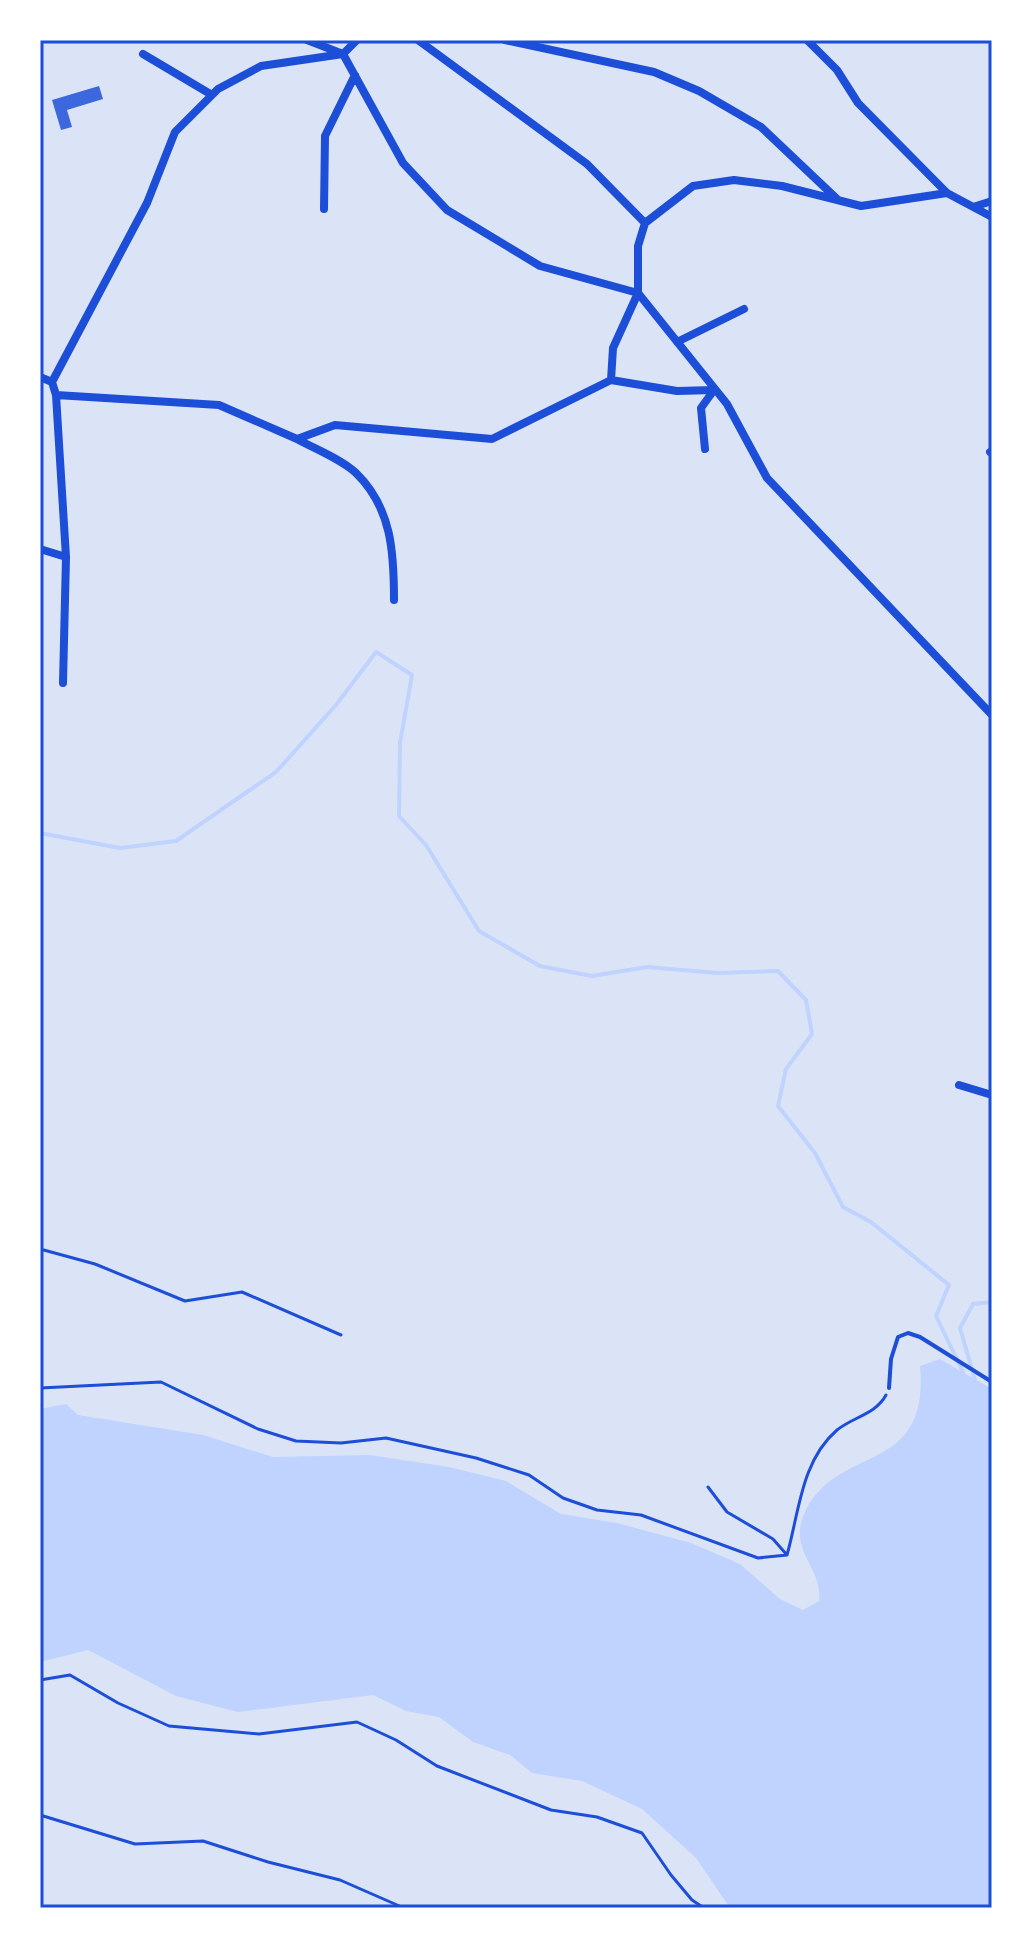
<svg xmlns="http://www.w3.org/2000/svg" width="1032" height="1948" font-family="'Space Grotesk',sans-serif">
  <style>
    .green { fill: #dbe4f7 }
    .water { fill: #bfd3fe }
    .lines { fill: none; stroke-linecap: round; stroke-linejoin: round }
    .stream { stroke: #bfd3fe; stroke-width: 4 }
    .building { fill: #3d67dc }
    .path { stroke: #1d4ed8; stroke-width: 3 }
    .service { stroke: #1d4ed8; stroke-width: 4 }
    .minor { stroke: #1d4ed8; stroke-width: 8 }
    .neatline { fill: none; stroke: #1d4ed8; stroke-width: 3 }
  </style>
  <rect width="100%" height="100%" fill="#f2f2f2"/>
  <path class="green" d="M40 40H992V1908H40Z"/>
  <path class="water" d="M940 1359 992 1389V1908H730L696 1858 642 1809 582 1781 532 1773 510 1755 473 1742 439 1717 406 1711 373 1695 238 1712 176 1696 88 1650 40 1662V1409L66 1404 78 1415 203 1435 273 1457 370 1455 449 1467 506 1481 561 1514 617 1523 691 1543 740 1564 780 1599 803 1610 819 1601C823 1567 788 1552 804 1514 836 1442 930 1478 920 1366Z"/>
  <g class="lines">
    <path class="stream" d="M40 833 120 848 176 841 276 772 336 705 376 652 412 675 400 743 399 816 426 845 479 931 540 966 592 976 647 967 717 973 778 971 806 1000 812 1034 786 1069 778 1106 815 1153 843 1207 871 1222 949 1285 936 1316 963 1372
      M975 1380 960 1328 973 1304 992 1302"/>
  </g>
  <path class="building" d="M99 86 103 99 67 110 72 127 61 130 52 100Z"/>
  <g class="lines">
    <path class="path" d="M40 1249 95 1264 185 1301 242 1292 341 1335
      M40 1388 161 1382 258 1429 296 1441 341 1443 386 1438 476 1458 529 1475 563 1498 597 1510 641 1515 758 1558 787 1555C799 1513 801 1461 837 1430 853 1417 876 1414 886 1395
      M708 1487 727 1512 773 1539 787 1555
      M40 1680 70 1675 118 1703 169 1726 259 1734 357 1722 396 1740 437 1766 551 1810 597 1817 642 1833 671 1875 692 1900 704 1908
      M40 1815 135 1844 203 1841 268 1862 340 1880 404 1908"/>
    <path class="service" d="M889 1388 891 1359 898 1337 908 1333 920 1337 992 1382"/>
    <path class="minor" d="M307 40 343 54
      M418 40 587 164 645 223
      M505 40 654 72 699 91 761 127 837 199
      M807 40 837 70 858 103 947 193 992 217
      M143 54 212 95
      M343 54 403 163 447 210 540 266 638 293 727 404 767 478 992 715
      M343 54 357 40
      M973 207 992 201
      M324 209 325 136 355 75
      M677 342 744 309
      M40 377 52 382 56 395 219 405 297 439 335 425 492 439 611 380
      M611 380 613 348 638 293V246L645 223 693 186 734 180 782 186 861 206 947 193
      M611 380 677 391 714 390
      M52 382 147 203 175 132 218 89 261 66 343 54
      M56 395 66 557 63 683
      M297 439C315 449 341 459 356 473 392 508 394 553 394 600
      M705 449 701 408 714 390
      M990 452 992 451
      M40 549 66 557
      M959 1085 992 1095"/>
  </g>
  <rect width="1032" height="1948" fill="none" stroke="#ffffff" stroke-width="84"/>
  <rect x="42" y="42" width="948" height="1864" class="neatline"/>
</svg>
